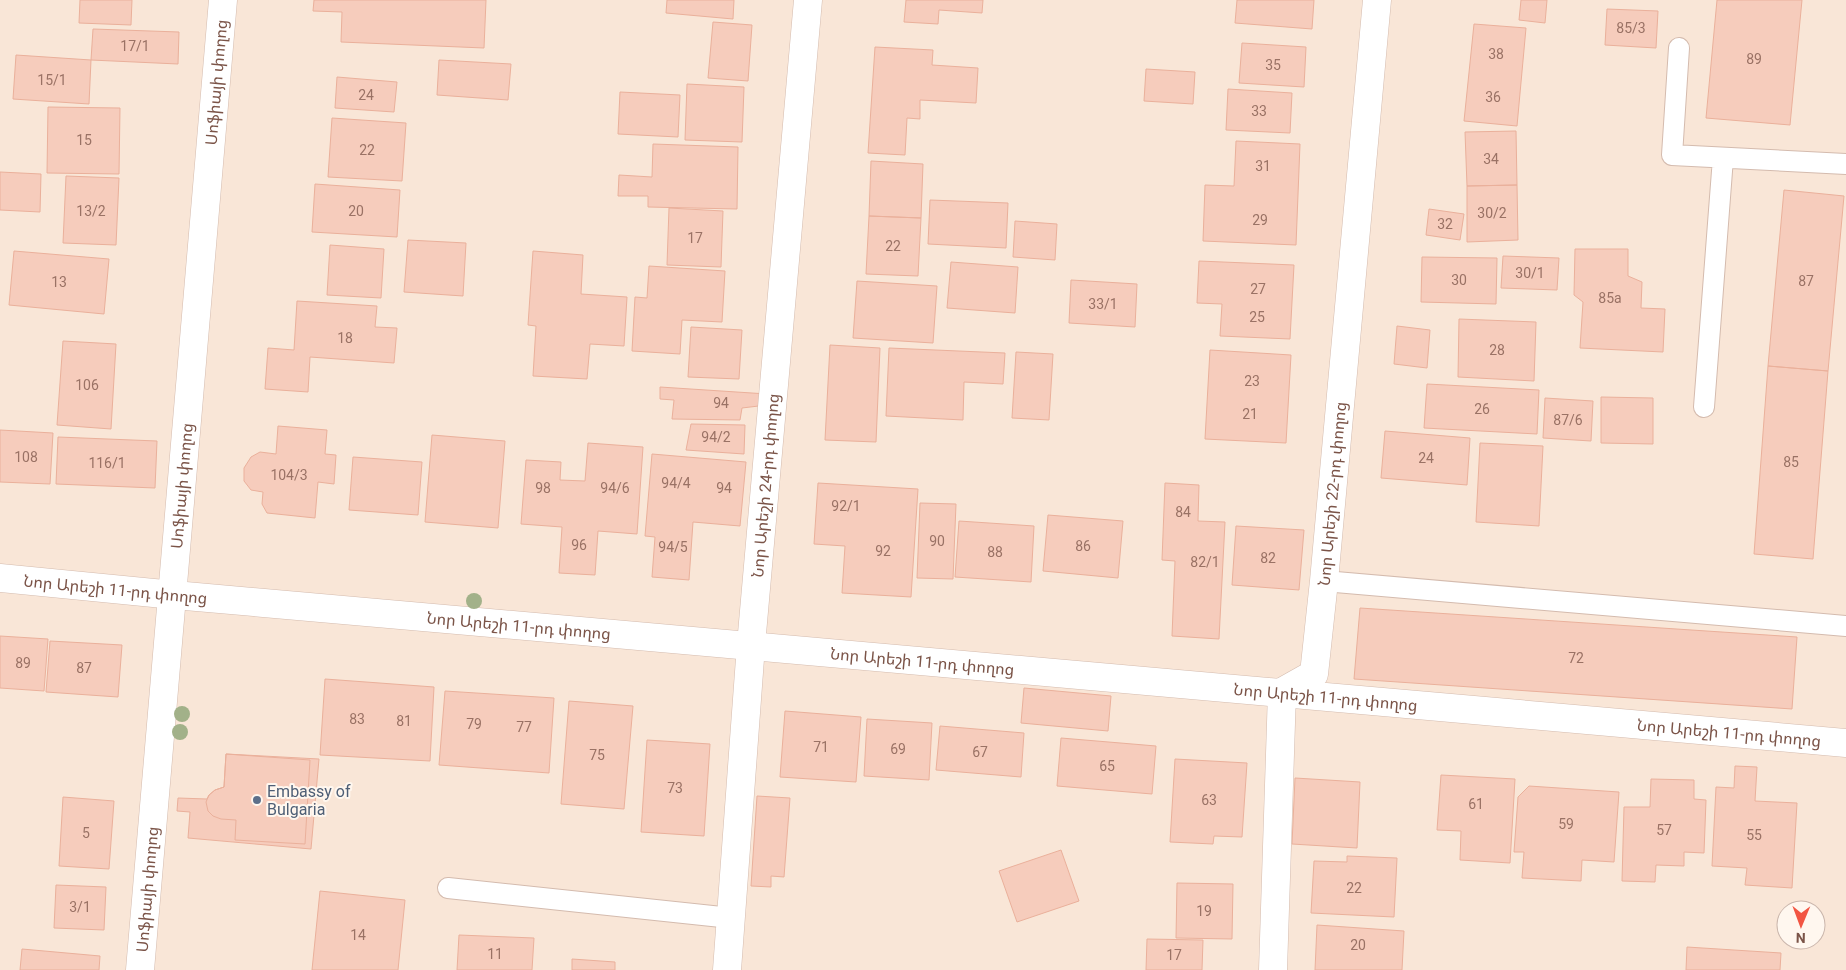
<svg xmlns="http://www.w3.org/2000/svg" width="1846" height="970" font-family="Roboto,'Noto Sans Armenian',sans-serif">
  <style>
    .residential { fill: #f9e6d7; fill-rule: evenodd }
    .building { fill: #f6ccbc; stroke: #eab09b }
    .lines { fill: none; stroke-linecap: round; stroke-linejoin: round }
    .service-casing { stroke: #d4bbae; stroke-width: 22 }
    .minor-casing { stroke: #d4bbae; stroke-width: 29 }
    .tertiary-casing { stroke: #d4bbae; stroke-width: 29 }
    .service { stroke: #fff; stroke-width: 20 }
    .minor { stroke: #fff; stroke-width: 28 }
    .tertiary { stroke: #fff; stroke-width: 28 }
    .tree { fill: #a2b189 }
    .service-dot { fill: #5c6f8a; stroke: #fff7ef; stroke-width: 2 }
    .labels { text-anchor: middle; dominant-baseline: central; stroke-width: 4; stroke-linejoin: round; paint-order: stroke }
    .number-label { font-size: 14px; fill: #9a7265 }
    .street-label { font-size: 16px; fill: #7b5448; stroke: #fff7ef }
    .service-label { font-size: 16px; fill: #4e5e75; stroke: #fff7ef; text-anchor: start }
  </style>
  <rect width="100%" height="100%" fill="#fef2e7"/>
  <path class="residential" d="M0 0H1846V970H0ZM1786 910H1816V940H1786Z"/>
  <path class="building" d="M80 0H132L131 25 79 23Z
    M314 0H486L484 48 341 42 342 12 313 11Z
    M667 0H734L733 19 666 13Z
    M906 0H983L982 13 939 10 938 24 904 22Z
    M1237 0H1314L1312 29 1235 23Z
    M1521 0H1547L1545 23 1519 20Z
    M1717 0H1802L1790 125 1706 118Z
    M1607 9 1658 11 1656 48 1605 45Z
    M713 22 752 25 748 81 708 78Z
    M1474 24 1526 28 1517 126 1464 121Z
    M93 29 179 32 178 64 91 60Z
    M1242 43 1306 47 1304 87 1239 83Z
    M875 47 933 50 932 65 978 68 976 103 920 100V119L907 118 905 155 868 153Z
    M16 55 91 60 89 104 13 99Z
    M439 60 511 64 508 100 437 95Z
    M1146 69 1195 72 1193 104 1144 101Z
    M337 77 397 82 394 112 335 108Z
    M687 84 744 87 742 142 685 140Z
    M1228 89 1292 93 1290 133 1226 130Z
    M620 92 680 95 678 137 618 134Z
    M48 107 120 108 119 174 47 173Z
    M332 118 406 123 402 181 328 177Z
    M1516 131 1517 185 1467 186 1465 132Z
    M1236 141 1300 144 1296 245 1203 241 1205 185 1234 186Z
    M653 144 738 147 737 209 648 207V196H618L619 175 652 177Z
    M871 161 923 164 921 218 869 216Z
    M0 172 41 174 40 212 0 210Z
    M66 176 119 178 116 245 63 243Z
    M315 184 400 190 397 237 312 232Z
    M1517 185 1518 240 1467 242V186Z
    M1784 190 1844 196 1828 371 1768 366Z
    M930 200 1008 203 1006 248 928 244Z
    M669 208 723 211 721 267 667 265Z
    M1429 209 1464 214 1460 240 1426 235Z
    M869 216 921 218 918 276 866 274Z
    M1015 221 1057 224 1055 260 1013 257Z
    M408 240 466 243 463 296 404 292Z
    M330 245 384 249 381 298 327 295Z
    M1575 249H1628V276L1642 282 1641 308 1665 309 1663 352 1580 348 1583 302 1574 295Z
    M14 251 109 259 104 314 9 305Z
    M533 251 583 255 581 294 627 297 624 346 590 344 587 379 533 376 536 326 528 325Z
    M1503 256 1559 258 1557 290 1501 288Z
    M1422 257 1497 258 1496 304 1421 302Z
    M1199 261 1294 265 1290 339 1220 336 1222 304 1197 303Z
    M951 262 1018 267 1015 313 947 308Z
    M649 266 725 271 722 322 682 320 680 354 632 351 635 297 647 298Z
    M1071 280 1137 284 1135 327 1069 323Z
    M857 281 937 286 933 343 853 338Z
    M297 301 377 306 375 327 397 328 394 363 310 357 308 392 265 389 268 348 294 350Z
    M1459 319 1536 322 1534 381 1458 377Z
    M1397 326 1430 330 1427 368 1394 364Z
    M691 327 742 330 739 379 688 377Z
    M63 341 116 344 111 429 57 425Z
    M830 345 880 348 876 442 825 440Z
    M889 348 1005 353 1003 384 964 382 963 420 886 416Z
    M1210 350 1291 355 1286 443 1205 439Z
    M1016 352 1053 354 1049 420 1012 418Z
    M1768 366 1828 371 1813 559 1754 554Z
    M1427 384 1539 390 1537 434 1424 428Z
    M660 387 767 394V405L742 408 740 420 672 419 674 400 660 399Z
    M1601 397 1653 398V444L1601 443Z
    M1545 398 1593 401 1591 441 1543 438Z
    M691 424 745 425 744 454 686 450Z
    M278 426 327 430 325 454 336 455 334 484 318 482 315 518 267 513 262 504 263 492 251 490 244 481V468L251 457 260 452 276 454Z
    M0 430 53 433 50 484 0 482Z
    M1385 431 1470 438 1467 485 1381 478Z
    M432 435 505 441 498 528 425 522Z
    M58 437 157 441 155 488 56 484Z
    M588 443 643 447 637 534 598 531 595 575 559 573 562 527 521 524 526 460 561 462 560 480 585 481Z
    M1480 443 1543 446 1539 526 1476 522Z
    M652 454 746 462 740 526 693 522 689 580 652 577 655 537 645 536Z
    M353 457 422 462 418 515 349 510Z
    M818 483 918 489 911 597 842 593 845 546 814 544Z
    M1165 483 1199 485 1198 521 1225 522 1219 639 1172 636 1175 561 1162 560Z
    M920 503 956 504 953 579 917 578Z
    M1048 515 1123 521 1118 578 1043 571Z
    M959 521 1034 526 1031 582 955 577Z
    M1236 526 1304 530 1299 590 1232 585Z
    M1360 608 1797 637 1792 709 1354 679Z
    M0 636 48 639 44 691 0 688Z
    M50 641 122 645 118 697 46 692Z
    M325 679 434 687 430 761 320 755Z
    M1024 688 1111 696 1108 731 1021 723Z
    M445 691 554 698 549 773 439 765Z
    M569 701 633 706 624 809 561 804Z
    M785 711 861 717 856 782 780 777Z
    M867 719 932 723 929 780 864 776Z
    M940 726 1024 733 1021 777 936 770Z
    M1061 738 1156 746 1152 794 1057 786Z
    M647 740 710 744 704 836 641 832Z
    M226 754 310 760 305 844 235 840 236 820 221 819 213 816 208 811 206 802 209 795 215 790 224 787Z
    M226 754 319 759 311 849 188 838 190 812 177 811 178 798 207 799 209 795 215 790 224 787Z
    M1175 759 1247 763 1242 837 1214 836 1213 844 1170 842Z
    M1735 766 1757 767 1755 801 1797 803 1792 888 1745 885 1747 868 1712 866 1716 787 1734 788Z
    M1441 775 1515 779 1510 863 1460 860 1461 831 1437 830Z
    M1295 778 1360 782 1357 848 1292 844Z
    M1651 779 1694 780V799L1706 800 1704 853 1684 852V866L1656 865 1655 882 1622 881 1624 807H1650Z
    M1529 786 1619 792 1614 862 1582 860 1581 881 1522 878 1524 852H1514L1518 797Z
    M757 796 790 798 784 877 771 876V887L751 886Z
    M63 797 114 801 109 869 59 866Z
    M1061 850 1079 901 1017 922 999 871Z
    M1347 856 1397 858 1394 917 1311 913 1314 861 1347 862Z
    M1177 883 1233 884 1232 939 1176 938Z
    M56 885 106 887 104 930 54 928Z
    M320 891 405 900 398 970H312Z
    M1317 925 1404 931 1402 970H1315Z
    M459 935 534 938 532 970H457Z
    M1147 939 1203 940 1202 970H1146Z
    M1687 947 1781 953 1780 970H1686Z
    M22 949 100 956 99 970H20Z
    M572 959 615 962V970H572Z"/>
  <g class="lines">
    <defs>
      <path id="service" d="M1679 48 1672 155 1846 164
        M1704 407 1723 158
        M1324 581 1846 626
        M448 888 731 918"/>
      <g id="minor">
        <path id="s1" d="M140 970 223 0"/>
        <path id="s2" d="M727 970 751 645 808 0"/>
        <path id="s3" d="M1273 970 1282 692 1314 674 1324 581 1377 0"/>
      </g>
      <g id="tertiary">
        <path id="s4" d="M0 578 174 595 1846 743"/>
      </g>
    </defs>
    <use href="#service" class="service-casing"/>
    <use href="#minor" class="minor-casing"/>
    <use href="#tertiary" class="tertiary-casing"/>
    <use href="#service" class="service"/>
    <use href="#minor" class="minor"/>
    <use href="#tertiary" class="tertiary"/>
  </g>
  <g class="tree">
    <circle cx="474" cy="601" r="8"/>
    <circle cx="182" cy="714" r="8"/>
    <circle cx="180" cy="732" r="8"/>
  </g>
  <circle class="service-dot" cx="257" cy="800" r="5"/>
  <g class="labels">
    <g class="number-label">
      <text x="1631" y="28">85/3</text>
      <text x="135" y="46">17/1</text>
      <text x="1496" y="54">38</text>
      <text x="1754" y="59">89</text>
      <text x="1273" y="65">35</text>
      <text x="52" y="80">15/1</text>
      <text x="366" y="95">24</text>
      <text x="1493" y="97">36</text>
      <text x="1259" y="111">33</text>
      <text x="84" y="140">15</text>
      <text x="367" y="150">22</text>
      <text x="1491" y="159">34</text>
      <text x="1263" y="166">31</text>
      <text x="91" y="211">13/2</text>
      <text x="356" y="211">20</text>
      <text x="1492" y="213">30/2</text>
      <text x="1260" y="220">29</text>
      <text x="1445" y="224">32</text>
      <text x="695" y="238">17</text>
      <text x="893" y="246">22</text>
      <text x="1530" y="273">30/1</text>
      <text x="1459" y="280">30</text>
      <text x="1806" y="281">87</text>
      <text x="59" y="282">13</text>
      <text x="1258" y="289">27</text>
      <text x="1610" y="298">85a</text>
      <text x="1103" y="304">33/1</text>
      <text x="1257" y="317">25</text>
      <text x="345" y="338">18</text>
      <text x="1497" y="350">28</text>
      <text x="1252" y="381">23</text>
      <text x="87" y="385">106</text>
      <text x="721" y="403">94</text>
      <text x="1482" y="409">26</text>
      <text x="1250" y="414">21</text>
      <text x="1568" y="420">87/6</text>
      <text x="716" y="437">94/2</text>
      <text x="26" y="457">108</text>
      <text x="1426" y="458">24</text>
      <text x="1791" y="462">85</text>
      <text x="107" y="463">116/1</text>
      <text x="289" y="475">104/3</text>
      <text x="676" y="483">94/4</text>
      <text x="543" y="488">98</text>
      <text x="615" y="488">94/6</text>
      <text x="724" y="488">94</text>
      <text x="846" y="506">92/1</text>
      <text x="1183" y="512">84</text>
      <text x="937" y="541">90</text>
      <text x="579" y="545">96</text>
      <text x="1083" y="546">86</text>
      <text x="673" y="547">94/5</text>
      <text x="883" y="551">92</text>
      <text x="995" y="552">88</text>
      <text x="1268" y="558">82</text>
      <text x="1205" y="562">82/1</text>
      <text x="1576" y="658">72</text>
      <text x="23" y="663">89</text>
      <text x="84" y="668">87</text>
      <text x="357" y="719">83</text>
      <text x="404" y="721">81</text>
      <text x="474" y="724">79</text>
      <text x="524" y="727">77</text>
      <text x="821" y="747">71</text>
      <text x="898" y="749">69</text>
      <text x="980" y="752">67</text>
      <text x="597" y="755">75</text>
      <text x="1107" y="766">65</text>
      <text x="675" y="788">73</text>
      <text x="1209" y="800">63</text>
      <text x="1476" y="804">61</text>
      <text x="1566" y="824">59</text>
      <text x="1664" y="830">57</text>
      <text x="86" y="833">5</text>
      <text x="1754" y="835">55</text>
      <text x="1354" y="888">22</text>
      <text x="80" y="907">3/1</text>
      <text x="1204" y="911">19</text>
      <text x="358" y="935">14</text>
      <text x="1358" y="945">20</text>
      <text x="495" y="954">11</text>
      <text x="1174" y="955">17</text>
    </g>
    <g class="street-label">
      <text stroke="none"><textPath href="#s1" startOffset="891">Սոֆիայի փողոց</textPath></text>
      <text stroke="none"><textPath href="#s1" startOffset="486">Սոֆիայի փողոց</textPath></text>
      <text stroke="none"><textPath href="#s2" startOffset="486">Նոր Արեշի 24-րդ փողոց</textPath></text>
      <text stroke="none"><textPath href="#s3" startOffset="496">Նոր Արեշի 22-րդ փողոց</textPath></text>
      <text stroke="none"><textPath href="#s4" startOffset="116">Նոր Արեշի 11-րդ փողոց</textPath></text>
      <text stroke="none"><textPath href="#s4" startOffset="521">Նոր Արեշի 11-րդ փողոց</textPath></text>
      <text stroke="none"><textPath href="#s4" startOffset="926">Նոր Արեշի 11-րդ փողոց</textPath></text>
      <text stroke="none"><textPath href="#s4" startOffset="1331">Նոր Արեշի 11-րդ փողոց</textPath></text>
      <text stroke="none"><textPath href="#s4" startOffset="1736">Նոր Արեշի 11-րդ փողոց</textPath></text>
      <text stroke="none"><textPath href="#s1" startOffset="81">Սոֆիայի փողոց</textPath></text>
    </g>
    <g class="service-label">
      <text x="267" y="791">Embassy of<tspan x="267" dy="18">Bulgaria</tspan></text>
    </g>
  </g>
  <g transform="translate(1801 925) rotate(181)"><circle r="24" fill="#fff7ef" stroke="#cab6ac"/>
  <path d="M0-4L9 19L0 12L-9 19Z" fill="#f25542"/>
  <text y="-8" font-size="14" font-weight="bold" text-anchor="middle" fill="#7b5448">N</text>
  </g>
</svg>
